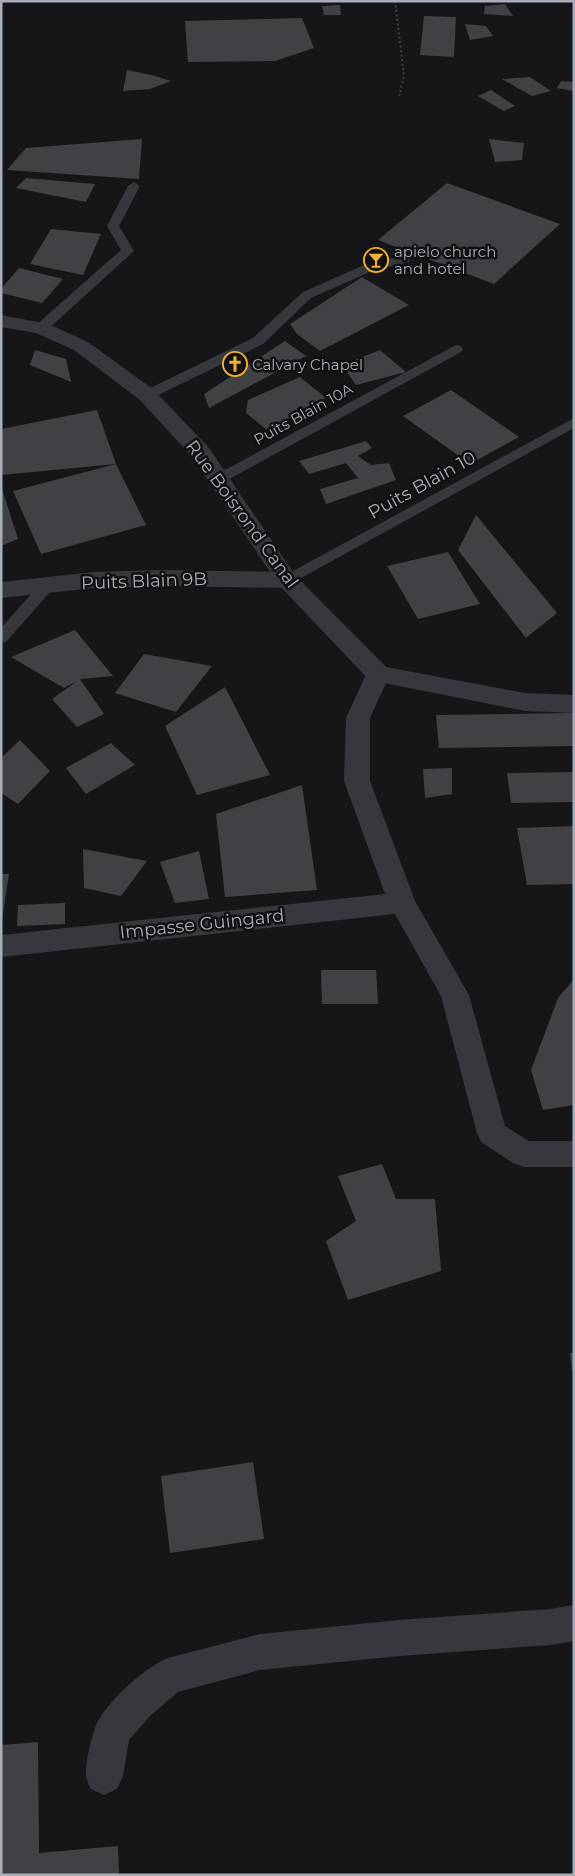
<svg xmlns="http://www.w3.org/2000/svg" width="575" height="1876" font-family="Montserrat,sans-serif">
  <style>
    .building { fill: #404145 }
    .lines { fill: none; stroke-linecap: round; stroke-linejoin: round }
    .path { stroke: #3d3f44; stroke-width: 2; stroke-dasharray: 2 2.5; stroke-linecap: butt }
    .service { fill: #37383d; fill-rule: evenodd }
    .minor { fill: #37383d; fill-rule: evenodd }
    .tertiary { fill: #37383d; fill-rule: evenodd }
    .labels { text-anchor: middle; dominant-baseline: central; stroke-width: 5; stroke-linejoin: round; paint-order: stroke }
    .far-poi-label { font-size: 15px; fill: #a8adb8; stroke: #111113; text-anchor: start }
    .far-street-label { font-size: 15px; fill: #a8adb8; stroke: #111113 }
    .street-label { font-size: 18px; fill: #a8adb8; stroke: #111113 }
  </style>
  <rect width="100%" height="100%" fill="#161618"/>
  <path class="building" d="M505 4 513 16 484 14 485 6Z
    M340 5 341 15H324L322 6Z
    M424 16 456 17 454 57 420 55Z
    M302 18 314 48 275 61 188 62 185 21Z
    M465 24 486 26 493 36 470 40Z
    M127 70 152 75 171 81 150 89 123 91Z
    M530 77 551 91 532 96 502 79Z
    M561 81 574 82V91L557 88Z
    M491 90 515 106 504 111 478 96Z
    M142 139 139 179 7 170 26 148Z
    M489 139 524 143 522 160 495 162Z
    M26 178 95 184 86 202 16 188Z
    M447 183 560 224 494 284 378 240Z
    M51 229 101 234 83 275 30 264Z
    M19 268 63 279 42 303 1 293V289Z
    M362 277 409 305 320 351 297 334 290 324Z
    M285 341 306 356 209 408 204 394Z
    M35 350 66 359 71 382 30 365Z
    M380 350 406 372 356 385 342 365Z
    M300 377 326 398 267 430 246 413 248 400Z
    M451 390 519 437 470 464 403 416Z
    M97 410 116 464 1 475V429Z
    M366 441 372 448 358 456 371 465 389 463 396 480 326 504 320 489 358 478 346 463 309 474 299 461Z
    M116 464 146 525 41 554 13 491Z
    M1 486 18 539 1 546Z
    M476 515 557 613 526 638 458 550Z
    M448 552 480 604 418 619 387 566Z
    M75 630 113 676 81 679 64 688 11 657Z
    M144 654 212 666 176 712 115 693Z
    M80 679 104 714 77 727 52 699Z
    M225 687 270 775 197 795 165 726Z
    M574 713V746L439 748 436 715Z
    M20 740 50 771 18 804 1 793V758Z
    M111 743 135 765 86 794 66 768Z
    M452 768V794L425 798 423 769Z
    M574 772V802L511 803 507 773Z
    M302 785 317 890 225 897 216 814Z
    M574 826V884L527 885 517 828Z
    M83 849 147 861 121 896 84 888Z
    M199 851 209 899 175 903 160 862Z
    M1 874H9L2 920H1Z
    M65 903V924L17 926 18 905Z
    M321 970H376L378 1004H322Z
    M574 979V1105L543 1110 531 1070 558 998Z
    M382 1164 396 1199H435L441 1271 348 1300 326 1241 356 1221 338 1176Z
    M570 1353H574V1371H572Z
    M253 1462 264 1539 170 1553 161 1476Z
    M38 1742 39 1853 118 1846 119 1875H1V1745Z"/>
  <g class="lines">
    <path class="path" d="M395 1 404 76 399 96"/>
    <path class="service" d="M134 182 140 186 119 226 134 251 46 331H36L35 328 36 325 121 250 107 226 128 186Z
      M405 255 409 256 411 259 409 262 372 271 311 298 263 344 152 398 147 399 140 395 142 392 253 338 303 292 364 265Z
      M456 345 461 346 463 349 461 352 224 482H214L212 479 214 476Z
      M574 418V428L292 583H282L280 580 282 577Z
      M46 582 51 583 53 587 51 591 6 642 1 643V628L41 583Z"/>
    <path class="minor" d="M158 570 287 572 295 575 299 580 295 585 287 588 158 586 95 588 1 598V582L95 572Z
      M378 665 387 668 390 674 370 718V781L415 901 469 995 505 1126 529 1141H574V1167H524L513 1163 481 1142 477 1133 441 996 395 914 1 957V935L385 894 344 781 346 718 369 668Z
      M574 1605V1641L550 1645 399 1656 260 1670 178 1692 150 1716 129 1740 123 1776 117 1789 104 1795 91 1789C89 1785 86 1779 86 1775 85 1764 93 1728 99 1719 113 1697 144 1668 168 1658L260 1634 399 1620 550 1609Z"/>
    <path class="tertiary" d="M1 315 48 324 88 342 154 390 209 448 295 575 386 667 525 693 574 695V713L525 711 369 680 279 585 193 458 140 400 74 350 36 333 1 327Z"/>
  </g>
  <defs>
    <symbol id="bar-ring" viewBox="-11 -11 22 22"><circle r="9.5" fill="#111113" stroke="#f2b134" stroke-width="1.5"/><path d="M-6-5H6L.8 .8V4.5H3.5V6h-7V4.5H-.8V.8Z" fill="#f2b134"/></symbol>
    <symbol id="church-ring" viewBox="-11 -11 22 22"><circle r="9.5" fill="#111113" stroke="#f2b134" stroke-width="1.5"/><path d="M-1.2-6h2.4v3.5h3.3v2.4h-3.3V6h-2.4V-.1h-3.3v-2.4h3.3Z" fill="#f2b134"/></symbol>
  </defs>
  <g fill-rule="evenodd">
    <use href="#bar-ring" x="362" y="246" width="28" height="28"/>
    <use href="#church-ring" x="221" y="350" width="28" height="28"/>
  </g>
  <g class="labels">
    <g class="far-poi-label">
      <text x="394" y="251">apielo church<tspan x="394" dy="17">and hotel</tspan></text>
      <text x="252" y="364">Calvary Chapel</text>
    </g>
    <g class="far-street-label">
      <text transform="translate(303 414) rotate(-29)">Puits Blain 10A</text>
    </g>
    <g class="street-label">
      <text transform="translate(422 485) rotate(-29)">Puits Blain 10</text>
      <text transform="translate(242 514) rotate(54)">Rue Boisrond Canal</text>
      <text transform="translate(144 581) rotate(-2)">Puits Blain 9B</text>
      <text transform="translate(202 924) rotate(-6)">Impasse Guingard</text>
    </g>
  </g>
  <rect width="575" height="1876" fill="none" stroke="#a8adb8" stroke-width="5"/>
</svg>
